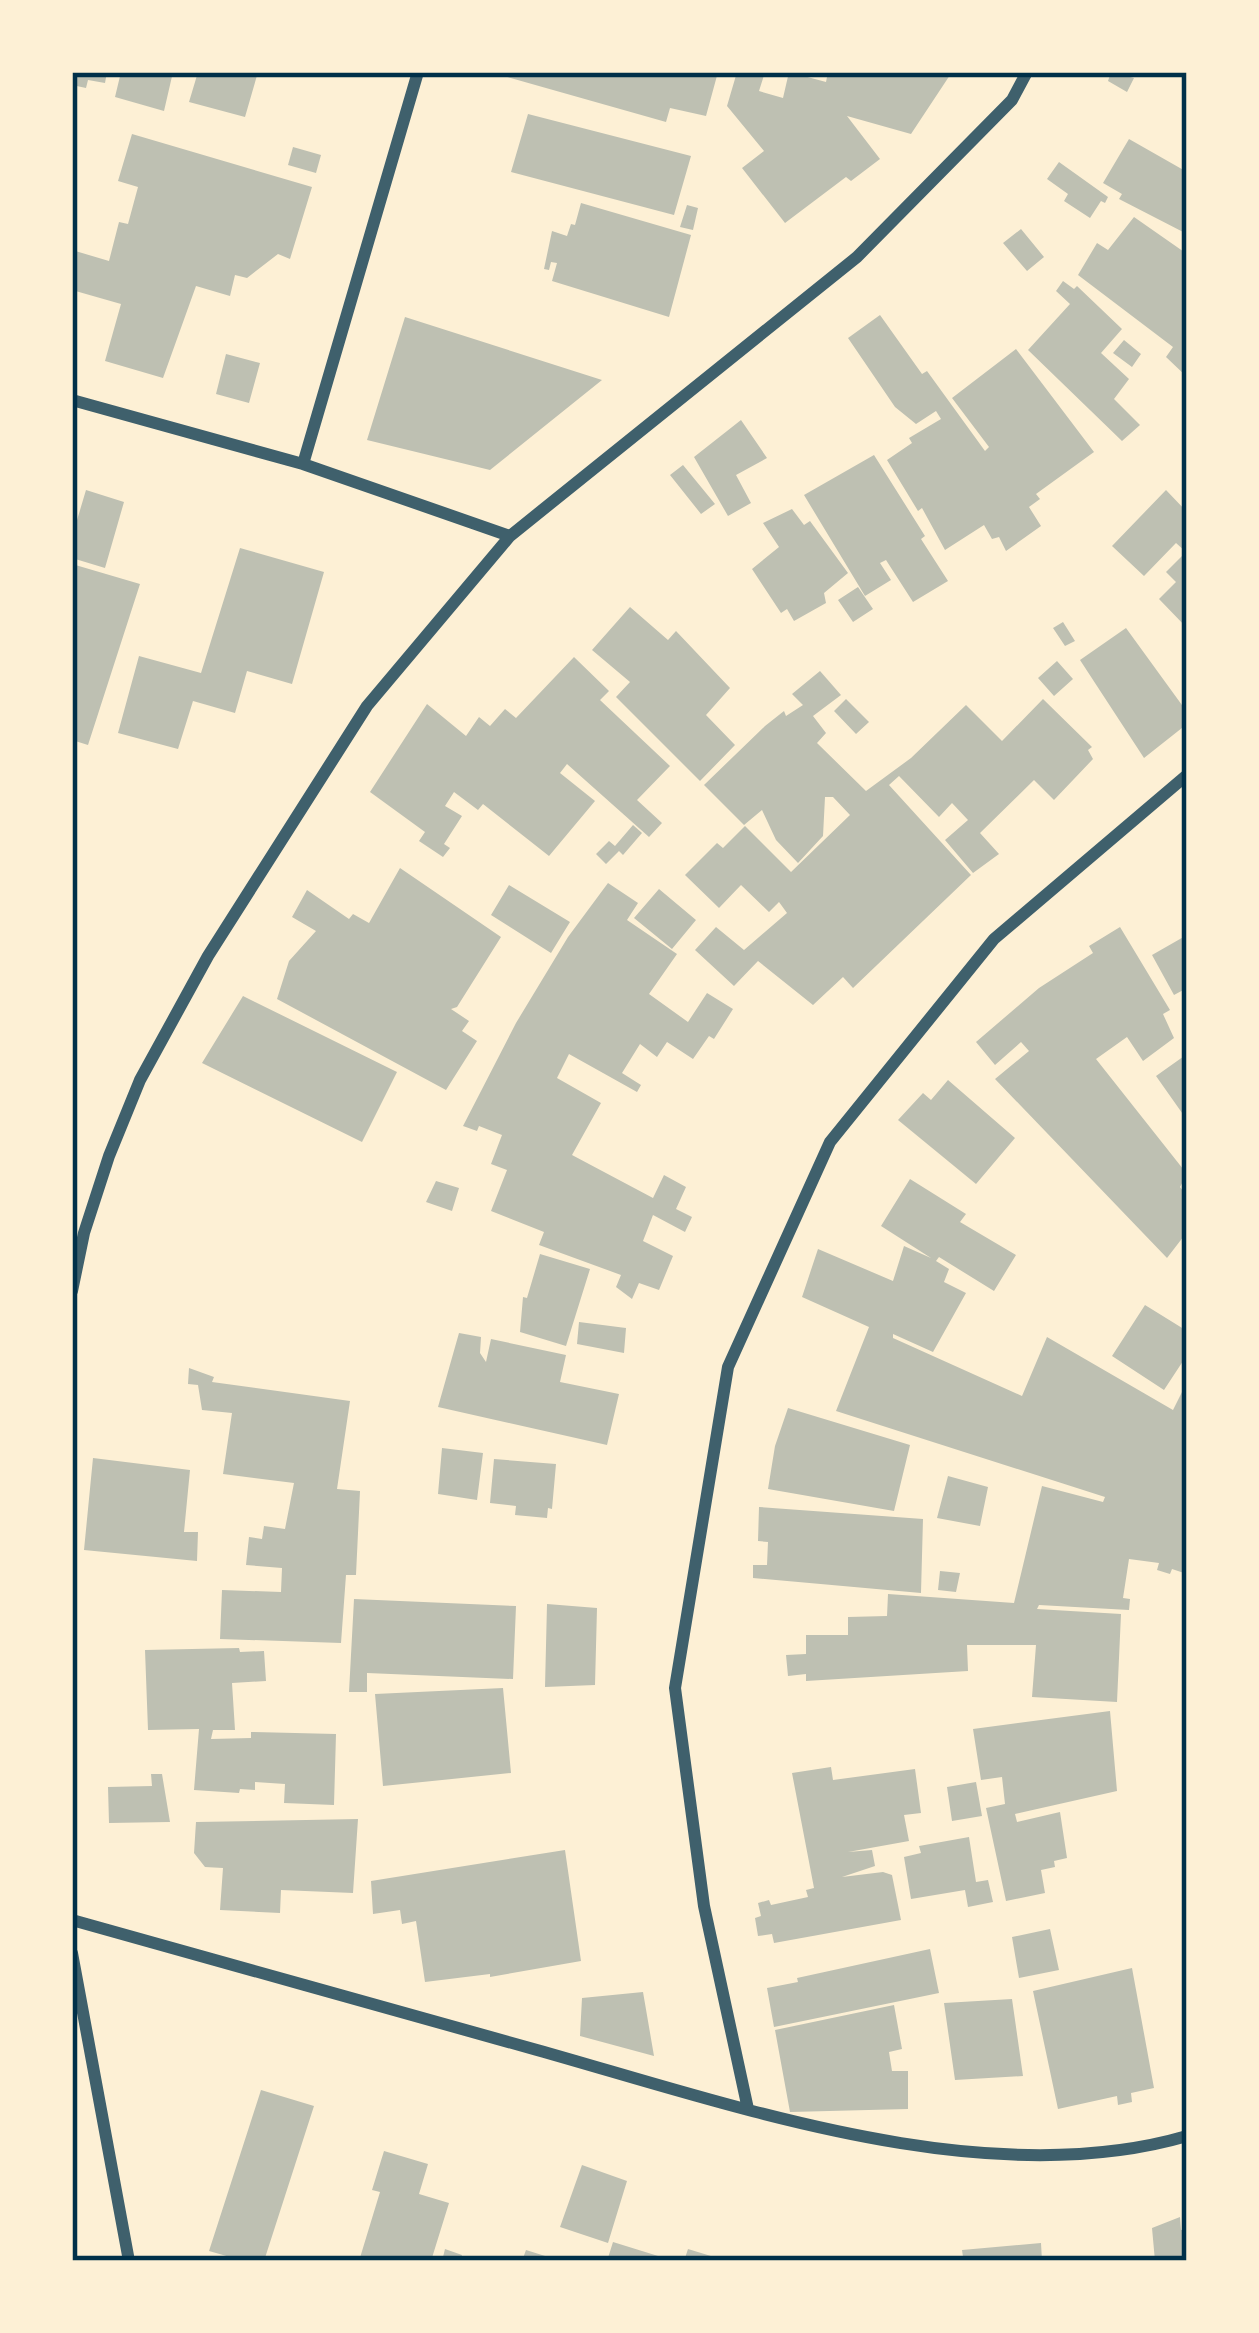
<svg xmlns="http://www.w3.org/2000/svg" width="1259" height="2333" font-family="Cabin,sans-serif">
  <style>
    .building { fill: #bec0b2 }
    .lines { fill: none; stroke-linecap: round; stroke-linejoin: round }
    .minor { stroke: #3f606c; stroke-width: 12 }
    .neatline { fill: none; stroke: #003049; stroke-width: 4.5 }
  </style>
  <rect width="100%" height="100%" fill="#fdf0d5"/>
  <path class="building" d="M72 72H107L105 83 88 80 86 88 72 85Z
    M121 72H173L164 111 115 97Z
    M198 72H258L245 117 189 102Z
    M718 72 706 116 670 108 666 122 493 73Z
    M737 72H765L759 91 783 98 789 72 826 82 828 72H952L911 134 847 116 880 159 851 181 846 177 785 223 742 168 764 151 727 106Z
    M1111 72 1134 78 1127 92 1108 81Z
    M528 114 691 156 674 215 511 172Z
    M132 134 312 187 290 259 278 254 247 278 235 275 230 296 196 286 163 378 105 361 121 304 72 290V250L109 261 119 222 128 224 138 187 118 181Z
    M1129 139 1187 172V234L1119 199 1122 194 1103 183Z
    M293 147 321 155 316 173 288 165Z
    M1059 162 1108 197 1105 203 1101 201 1090 218 1064 201 1068 194 1047 179Z
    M581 203 691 235 669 317 552 281 557 263 551 262 549 270 544 269 552 231 567 236 571 224 575 225Z
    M687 205 698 208 693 230 680 227Z
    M1134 217 1187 254V377L1166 357 1173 347 1078 275 1097 243 1108 250Z
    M1021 229 1044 257 1027 271 1003 243Z
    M1063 281 1074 289 1077 286 1122 329 1101 353 1129 379 1114 399 1140 425 1122 441 1028 350 1070 304 1056 291Z
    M880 315 922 374 927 371 985 451 989 447 952 398 1016 349 1094 452 1036 494 1040 499 1029 507 1041 526 1006 551 999 537 992 539 984 525 945 550 922 508 918 511 887 460 912 443 909 438 941 419 936 411 916 424 895 407 848 338Z
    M405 317 602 380 490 470 367 440Z
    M1124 340 1141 354 1132 367 1113 353Z
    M226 354 260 363 249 403 216 394Z
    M741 420 767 458 736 475 751 503 728 516 694 457Z
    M874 455 925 536 921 539 948 581 913 602 886 560 880 563 891 580 865 596 804 495Z
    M683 465 715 504 701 514 670 475Z
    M86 490 124 502 105 568 72 558V537Z
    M1166 490 1187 512V628L1159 599 1176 582 1166 572 1186 552 1176 543 1144 576 1112 546Z
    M792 509 804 525 810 521 848 573 824 593 826 603 794 621 787 609 781 613 752 569 779 547 763 523Z
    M240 548 324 572 292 684 247 671 235 713 193 701 178 749 118 733 139 656 201 673Z
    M72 564 140 584 88 745 72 740Z
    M858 587 873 609 853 622 838 600Z
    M630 607 668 640 676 631 730 688 706 715 735 745 700 781 616 697 630 682 592 650Z
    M1063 622 1075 641 1065 646 1053 628Z
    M1126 628 1187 712V724L1144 758 1080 660Z
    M574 657 609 691 600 700 670 766 637 800 662 823 649 837 567 764 560 773 595 801 549 856 483 804 478 810 454 792 445 806 462 816 444 844 450 848 443 857 419 841 425 832 370 792 427 704 466 736 479 717 490 726 505 709 516 718Z
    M1057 661 1073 679 1054 696 1038 678Z
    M820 671 841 695 813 716 826 733 817 743 866 791 911 758 966 705 1002 741 1043 699 1092 747 1088 750 1093 759 1054 800 1034 780 980 833 999 854 973 873 945 840 968 820 952 803 939 817 899 776 889 785 971 875 853 988 843 977 813 1005 758 961 734 986 695 950 716 927 744 950 787 913 779 902 769 912 741 885 719 908 685 875 717 843 723 848 745 826 791 872 850 815 833 797H825L823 836 798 863 776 840 762 810 744 825 704 785 765 726 784 711 786 716 803 705 792 694Z
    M846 699 869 722 856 734 834 711Z
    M633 825 642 833 623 855 619 851 606 864 596 854 609 841 615 846Z
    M400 868 501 937 457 1007 451 1009 469 1021 462 1031 477 1041 446 1090 277 999 289 961 316 931 292 917 307 890 349 919 353 914 369 923Z
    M608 883 638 903 627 920 677 954 649 994 688 1022 707 993 733 1009 714 1039 709 1036 693 1059 667 1042 657 1057 640 1044 622 1073 641 1085 637 1092 569 1054 557 1078 601 1103 572 1155 653 1198 664 1175 686 1187 676 1209 692 1217 685 1232 653 1215 643 1241 673 1256 659 1290 639 1283 632 1299 616 1287 621 1275 539 1245 544 1232 491 1211 507 1170 491 1164 502 1135 479 1126 477 1131 463 1126 516 1023 568 937Z
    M509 885 570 922 551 953 491 915Z
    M659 889 696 920 672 949 634 918Z
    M1120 927 1170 1010 1163 1014 1174 1038 1143 1061 1127 1037 1096 1059 1187 1174 1180 1187 1187 1196V1232L1167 1258 995 1079 1029 1051 1021 1042 995 1065 976 1042 1039 988 1093 953 1089 946Z
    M1187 935V988L1174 995 1152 955Z
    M243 996 397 1072 362 1142 202 1063Z
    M1187 1054V1120L1156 1076Z
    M948 1080 1015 1138 976 1184 898 1120 923 1093 931 1100Z
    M910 1179 966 1214 960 1222 1016 1255 994 1291 939 1257 936 1261 949 1269 944 1282 966 1293 933 1352 893 1334V1338L1022 1396 1047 1337 1173 1410 1187 1382V1574L1172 1569 1170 1574 1157 1570 1159 1563 1129 1559 1123 1598 1130 1599 1129 1610 1039 1605 1037 1609 1121 1614 1117 1702 1032 1697 1036 1645H967L968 1671 806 1681V1674L788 1676 786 1655 806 1654V1635H848V1617L887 1616 888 1594 1014 1603 1042 1486 1103 1502 1105 1497 836 1411 869 1327 802 1297 818 1249 893 1281 904 1246 931 1258 881 1226Z
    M436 1181 459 1188 452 1211 426 1202Z
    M540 1254 590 1269 566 1346 520 1332 523 1297 527 1298Z
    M1145 1305 1187 1331V1355L1164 1390 1112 1356Z
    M579 1322 626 1328 624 1353 577 1344Z
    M459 1333 481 1337 480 1353 486 1362 491 1339 566 1355 560 1382 619 1394 607 1445 438 1407Z
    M189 1368 214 1377 212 1382 350 1401 337 1489 360 1491 356 1575H346L341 1643 220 1639 222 1590 281 1592 282 1568 246 1565 249 1537 262 1539 264 1526 285 1529 294 1483 223 1474 232 1413 202 1410 198 1385 188 1384Z
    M788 1408 910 1445 894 1511 768 1489 775 1446Z
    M442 1448 483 1453 477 1500 438 1494Z
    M93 1458 190 1470 184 1532H198L197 1561 84 1550Z
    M494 1459 556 1464 552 1509 548 1508 547 1518 515 1515 516 1506 490 1503Z
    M948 1476 988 1487 980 1526 937 1518Z
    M759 1507 923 1519 921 1593 753 1578V1565H767L768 1542 758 1541Z
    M940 1571 960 1573 956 1592 938 1590Z
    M354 1599 516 1606 513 1679 367 1673V1692H349Z
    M547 1604 597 1608 595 1685 545 1687Z
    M239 1648 240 1652 264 1651 266 1681 232 1683 235 1730H213L211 1739 251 1738V1732L336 1734 334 1805 284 1803 285 1784 255 1782V1790L240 1789 239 1793 194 1790 199 1729 148 1730 145 1650Z
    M503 1688 511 1773 383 1786 375 1694Z
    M1110 1711 1117 1791 1015 1814 1017 1822 1060 1812 1067 1858 1054 1861 1055 1867 1041 1870 1045 1893 1006 1901 986 1808 1005 1804 1002 1777 981 1780 973 1729Z
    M831 1767 833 1780 915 1769 921 1813 904 1815 909 1841 848 1852 872 1850 875 1866 842 1877 883 1872 892 1875 901 1920 774 1943 772 1934 758 1936 755 1918 761 1916 758 1903 769 1900 771 1905 808 1897 806 1890 814 1888 792 1773Z
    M151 1774H162L170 1822 109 1823 108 1787 152 1786Z
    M976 1782 982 1816 952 1821 947 1787Z
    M358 1819 353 1893 281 1890 280 1913 220 1910 223 1868 205 1867 194 1853 196 1822Z
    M969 1837 976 1882 988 1880 993 1902 968 1907 965 1890 911 1899 904 1857 921 1853 919 1846Z
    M565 1850 581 1961 490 1977V1974L425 1982 416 1921 402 1924 400 1910 373 1914 371 1881Z
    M1050 1929 1059 1970 1019 1978 1012 1937Z
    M930 1949 939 1993 774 2027 767 1988 798 1982 797 1978Z
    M1132 1968 1154 2088 1131 2093 1132 2102 1118 2105 1117 2096 1058 2109 1033 1991Z
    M643 1992 654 2056 580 2036 582 1998Z
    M1012 1999 1023 2076 955 2080 944 2003Z
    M894 2005 902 2049 889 2052 892 2071H908V2109L790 2112 775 2030Z
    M261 2090 314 2106 264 2261H244L209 2251Z
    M384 2151 428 2164 419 2194 449 2203 431 2261H359L380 2192 372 2190Z
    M582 2165 627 2181 608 2243 560 2227Z
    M1180 2217 1181 2230 1187 2229V2261H1155L1152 2228Z
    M613 2242 671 2260V2261H607Z
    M1041 2243 1042 2261H953L963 2257 962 2250Z
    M445 2249 462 2255 460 2261H442Z
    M688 2249 724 2260V2261H684Z
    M526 2250 558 2260V2261H522Z"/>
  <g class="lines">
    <path class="minor" d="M72 400 303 464 510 536
      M303 464 418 72
      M72 1291 84 1233 109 1156 140 1080 208 956 367 706 510 536 857 257 1012 100 1027 72
      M72 1920C227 1963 382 2007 537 2050 733 2105 985 2195 1187 2136
      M72 1953 129 2261
      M748 2109 704 1906 675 1688 728 1367 830 1142 994 939 1187 775"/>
  </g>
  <rect width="1259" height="2333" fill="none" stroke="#fdf0d5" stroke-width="150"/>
  <rect x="75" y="75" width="1109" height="2183" class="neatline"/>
</svg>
